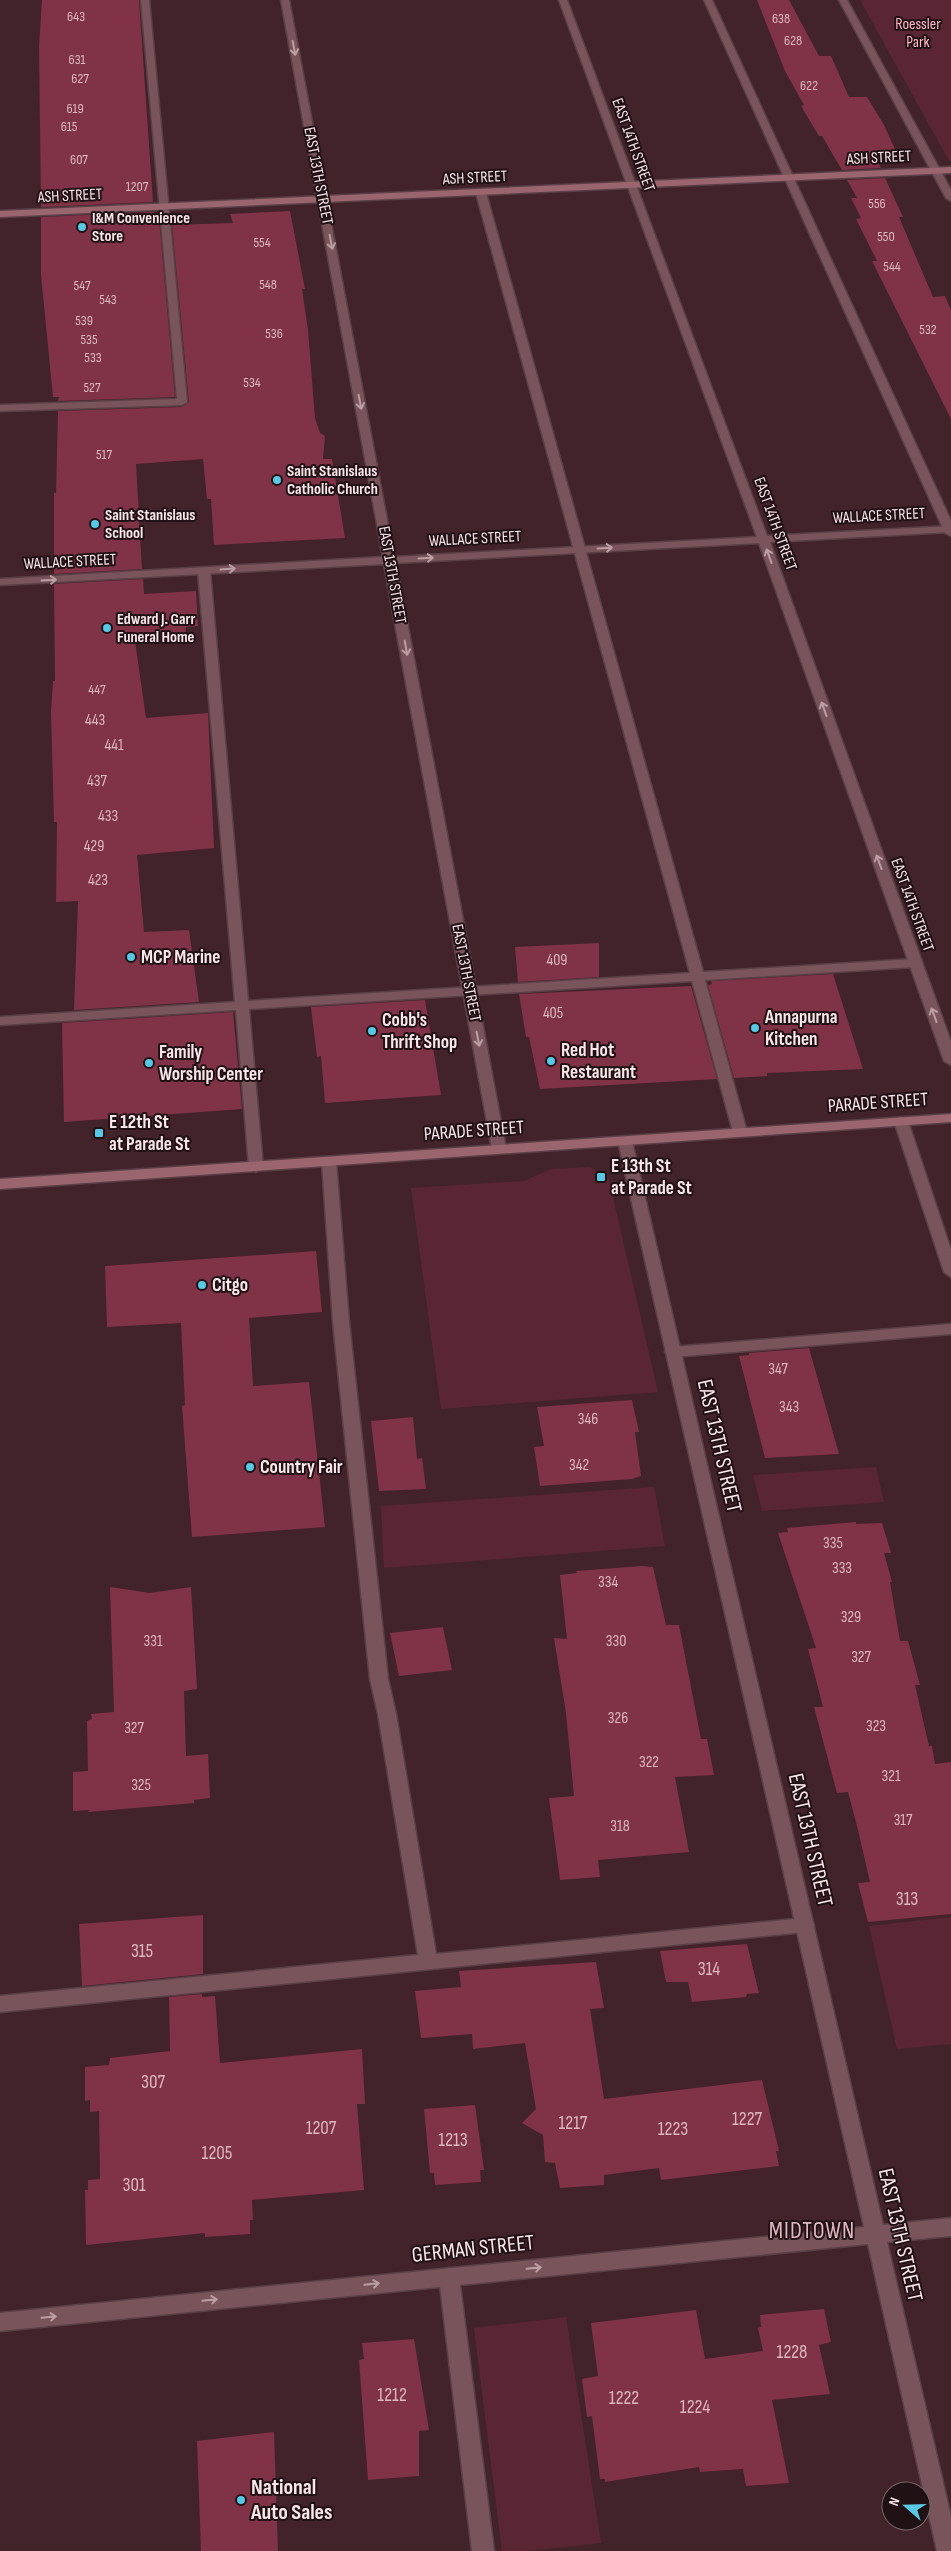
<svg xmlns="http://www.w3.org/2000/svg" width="951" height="2551" font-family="'Sofia Sans Condensed',sans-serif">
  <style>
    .green { fill: #5b2633 }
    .building { fill: #803246 }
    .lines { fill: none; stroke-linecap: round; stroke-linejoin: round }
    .lane-casing { stroke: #5a4046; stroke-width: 3 }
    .street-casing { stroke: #5a4046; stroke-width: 3 }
    .secondary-casing { stroke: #5a4046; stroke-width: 3 }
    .lane { fill: #79555b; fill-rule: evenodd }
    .street { fill: #79555b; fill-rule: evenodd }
    .secondary { fill: #9a656e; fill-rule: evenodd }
    .oneway { stroke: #ba9ea2 }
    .poi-dot { fill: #59c8e4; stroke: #201114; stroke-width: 2 }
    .labels { text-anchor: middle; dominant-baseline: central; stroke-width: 4; stroke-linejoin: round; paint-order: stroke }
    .far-number-label { font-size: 14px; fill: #dcb9c0 }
    .far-park-label { font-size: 16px; fill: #ffb8c5; stroke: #201114 }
    .far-street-label { font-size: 16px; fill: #fbe6e9; stroke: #201114 }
    .far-poi-label { font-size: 16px; font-weight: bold; fill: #fbe6e9; stroke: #201114; text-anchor: start }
    .number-label { font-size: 16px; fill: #dcb9c0 }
    .poi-label { font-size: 19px; font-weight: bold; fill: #fbe6e9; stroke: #201114; text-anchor: start }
    .street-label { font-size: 19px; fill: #fbe6e9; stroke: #201114 }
    .near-number-label { font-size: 19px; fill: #dcb9c0 }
    .near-street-label { font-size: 22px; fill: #fbe6e9; stroke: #201114 }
    .near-poi-label { font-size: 22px; font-weight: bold; fill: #fbe6e9; stroke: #201114; text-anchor: start }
    .near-neighbourhood-label { font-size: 24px; letter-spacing: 1px; fill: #e1b8bf; stroke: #201114 }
  </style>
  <rect width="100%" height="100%" fill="#42232a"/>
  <path class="green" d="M860 0H951V162L948 159Z
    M590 1167 608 1176 658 1392 441 1409 411 1188 524 1181 551 1169Z
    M876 1467 884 1502 762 1511 753 1475Z
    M654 1487 665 1546 384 1568 381 1506Z
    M951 1917V2044L897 2049 869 1926Z
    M566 2317 601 2543 527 2551H502L474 2328Z"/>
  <path class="building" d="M42 0H139L153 202 41 207 39 47Z
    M757 0H789L819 56H831L849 97H867L884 125 899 158 877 160 881 168 842 170 822 136H819L801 106 804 105 785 71Z
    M885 178 903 217H899L933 297 945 296 951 310V419L872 261H877L856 219 861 218 851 198H857L847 180Z
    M290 211 305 289H302L308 330 315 418 320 433 325 436 323 459H332L345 538 214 545 211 499H207L203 459 136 464 142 569 54 574V493H56L58 411 182 407 189 402 172 225 233 223 230 214Z
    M154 212 155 218H159L175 397 58 401 59 397H53L41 275V217Z
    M143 579 144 594 196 591 198 626 186 627 185 639 135 641 146 718 208 713 214 848 137 855 144 932 189 930 199 1002 74 1010 78 901 56 902 57 822H54L51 711 53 681H55L54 584Z
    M599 943V977L518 982 515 947Z
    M833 974 863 1069 767 1073V1076L734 1078 708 985 712 984 711 981Z
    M691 986 717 1079 540 1089 529 1037H526L519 994Z
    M425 1000 441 1095 325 1103 321 1056 317 1057 311 1007Z
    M233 1012 242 1109 64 1122 62 1023Z
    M316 1251 322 1312 249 1318 253 1386 309 1382 325 1527 192 1537 182 1406 185 1405 181 1323 107 1327 105 1266Z
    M809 1348 839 1454 765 1458 739 1356 749 1355V1353Z
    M632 1400 639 1432H635L641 1476 632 1479 540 1486 534 1447 544 1446 537 1407Z
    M413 1417 417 1459 422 1458 426 1489 379 1491 371 1421Z
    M856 1522V1524L882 1523 891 1553H884L892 1582H890L900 1641H908L920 1685H915L929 1746H932L935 1764 951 1762V1914L868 1922 858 1883 870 1882 858 1830 848 1792 837 1793 814 1707H823L808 1649 816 1648 778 1533 788 1532 787 1528Z
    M642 1566 653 1567 666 1625H679L701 1739H707L714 1775 675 1777 689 1852 598 1860 600 1877 560 1880 549 1798 574 1796 566 1713 554 1638 567 1639 560 1575 577 1573 576 1571Z
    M110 1587 150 1593 191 1587 197 1689 184 1691 186 1756 208 1754 210 1798 194 1800V1803L88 1812 89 1810 73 1811V1772L88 1771 87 1721 92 1719 91 1714 114 1712Z
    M443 1627 452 1670 399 1676 390 1633Z
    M203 1915V1974L82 1986 79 1924Z
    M747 1944 759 1993 747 1994 746 1997 692 2002 688 1982H666L660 1951Z
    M596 1962 604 2008 590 2009 604 2099 762 2080 779 2151H776L779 2166 661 2180 659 2168 604 2175V2185L560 2188 555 2163 545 2162 543 2135 522 2123 536 2109 525 2043 473 2049 472 2034 421 2038 415 1991 461 1987 459 1971Z
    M202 1994V1997L215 1996 220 2063 362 2049 365 2104H357L364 2190 252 2200 253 2220H250V2234L205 2237V2233L86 2245 85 2190H88V2180L100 2179 99 2111 90 2112V2100L85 2101V2067L109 2065 110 2058 170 2051 169 1997Z
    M475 2105 484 2170H480L481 2182 435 2185 434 2173H430L424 2109Z
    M824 2309 831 2342 819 2345 830 2394 772 2400 789 2483 746 2486 743 2469 700 2472 699 2467 605 2482V2479H600L592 2416 587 2417 582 2379 598 2376 591 2323 696 2310 705 2359 763 2351 758 2328 761 2327 760 2315Z
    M414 2339 429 2430 419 2431V2476L368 2480 359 2360 364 2359 362 2343Z
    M274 2432 278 2551H201L197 2441Z"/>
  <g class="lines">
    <defs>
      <path id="lane" d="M141 0H149L187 402 182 405 0 411V405L177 399Z
        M704 0H712L951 521V536L945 533Z
        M481 190 486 193 703 972 915 959 922 963 915 967 705 980 747 1132 740 1136 733 1132 692 981 249 1009 263 1167 256 1172 249 1167 236 1010 0 1025V1017L235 1002 198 571 200 569H208L210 571 248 1001 690 973 476 193Z
        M901 1117 908 1121 951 1250V1277L944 1272 894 1121Z
        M329 1157 336 1162 349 1322 388 1679 396 1714 436 1954 805 1918 812 1920 814 1925 812 1930 805 1932 0 2012V1996L418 1955 378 1714 370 1679 333 1322 322 1162Z
        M951 1324V1334L673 1357 665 1352 673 1347Z
        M449 2268 456 2271 459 2277 494 2551H472L439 2277 442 2271Z"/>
      <path id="street" d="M281 0H289L394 557 757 537 559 0H567L767 536 951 526V532L770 542 951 1042V1065L944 1061 759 543 396 563 506 1149 499 1153 492 1149 384 564 0 585V579L383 557Z
        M839 0H847L951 190V201L946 198Z
        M625 1137 632 1141 883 2225 951 2218V2236L887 2242 951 2517V2551H937L868 2244 0 2331V2313L864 2227 618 1141Z"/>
      <path id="secondary" d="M951 167V173L0 217V211Z
        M951 1114V1122L0 1189V1179Z"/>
    </defs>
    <use href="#lane" class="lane-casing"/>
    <use href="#street" class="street-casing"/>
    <use href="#secondary" class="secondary-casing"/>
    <use href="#lane" class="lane"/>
    <use href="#street" class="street"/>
    <use href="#secondary" class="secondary"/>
  </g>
  <defs><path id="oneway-shaft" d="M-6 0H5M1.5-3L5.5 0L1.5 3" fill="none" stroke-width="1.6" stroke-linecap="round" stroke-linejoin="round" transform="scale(1.25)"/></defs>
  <g class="oneway">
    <use href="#oneway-shaft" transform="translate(294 48) rotate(79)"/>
    <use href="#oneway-shaft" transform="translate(331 242) rotate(79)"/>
    <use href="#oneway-shaft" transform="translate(360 402) rotate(79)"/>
    <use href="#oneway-shaft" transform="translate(605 548) rotate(-3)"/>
    <use href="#oneway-shaft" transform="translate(769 556) rotate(-110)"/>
    <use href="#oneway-shaft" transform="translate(426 558) rotate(-3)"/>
    <use href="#oneway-shaft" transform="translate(228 569) rotate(-4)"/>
    <use href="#oneway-shaft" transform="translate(49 580) rotate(-3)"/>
    <use href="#oneway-shaft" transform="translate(406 648) rotate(80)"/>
    <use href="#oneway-shaft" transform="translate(824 709) rotate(-110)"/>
    <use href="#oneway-shaft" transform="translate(879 862) rotate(-110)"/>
    <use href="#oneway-shaft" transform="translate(934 1015) rotate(-110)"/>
    <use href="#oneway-shaft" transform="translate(478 1039) rotate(79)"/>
    <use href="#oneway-shaft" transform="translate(534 2268) rotate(-6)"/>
    <use href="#oneway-shaft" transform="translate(372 2284) rotate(-6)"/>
    <use href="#oneway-shaft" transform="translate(210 2300) rotate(-6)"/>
    <use href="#oneway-shaft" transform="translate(49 2317) rotate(-6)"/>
  </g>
  <g class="poi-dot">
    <circle cx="82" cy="227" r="5"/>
    <circle cx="277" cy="480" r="5"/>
    <circle cx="95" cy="524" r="5"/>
    <circle cx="107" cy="628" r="5"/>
    <circle cx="131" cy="957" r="5"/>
    <circle cx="755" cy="1028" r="5"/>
    <circle cx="372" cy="1031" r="5"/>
    <circle cx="551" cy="1061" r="5"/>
    <circle cx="149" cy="1063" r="5"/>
    <rect x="94" y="1128" width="10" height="10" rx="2.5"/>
    <rect x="596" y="1172" width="10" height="10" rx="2.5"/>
    <circle cx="202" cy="1285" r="5"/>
    <circle cx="250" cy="1467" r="5"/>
    <circle cx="241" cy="2500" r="5"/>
  </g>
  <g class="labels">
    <g class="far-number-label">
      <text x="76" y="16">643</text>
      <text x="781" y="18">638</text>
      <text x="793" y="40">628</text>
      <text x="77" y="59">631</text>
      <text x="80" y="78">627</text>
      <text x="809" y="85">622</text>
      <text x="75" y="108">619</text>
      <text x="69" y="126">615</text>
      <text x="79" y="159">607</text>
      <text x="137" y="186">1207</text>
      <text x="877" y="203">556</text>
      <text x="886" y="236">550</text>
      <text x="262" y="242">554</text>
      <text x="892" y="266">544</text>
      <text x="268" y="284">548</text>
      <text x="82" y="285">547</text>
      <text x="108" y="299">543</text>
      <text x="84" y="320">539</text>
      <text x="928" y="329">532</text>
      <text x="274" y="333">536</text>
      <text x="89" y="339">535</text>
      <text x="93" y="357">533</text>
      <text x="252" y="382">534</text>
      <text x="92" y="387">527</text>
      <text x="104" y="454">517</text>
      <text x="97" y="689">447</text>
    </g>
    <g class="far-park-label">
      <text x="918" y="24">Roessler<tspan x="918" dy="18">Park</tspan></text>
    </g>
    <g class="far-street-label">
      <text transform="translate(633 145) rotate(70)">EAST 14TH STREET</text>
      <text transform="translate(879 158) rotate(-3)">ASH STREET</text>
      <text transform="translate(318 176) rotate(79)">EAST 13TH STREET</text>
      <text transform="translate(475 178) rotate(-3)">ASH STREET</text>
      <text transform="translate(70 196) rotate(-3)">ASH STREET</text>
      <text transform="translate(879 516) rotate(-3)">WALLACE STREET</text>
      <text transform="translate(775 524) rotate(70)">EAST 14TH STREET</text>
      <text transform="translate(475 539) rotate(-3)">WALLACE STREET</text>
      <text transform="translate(70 562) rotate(-3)">WALLACE STREET</text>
      <text transform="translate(392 575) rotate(80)">EAST 13TH STREET</text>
      <text transform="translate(912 905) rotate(70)">EAST 14TH STREET</text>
      <text transform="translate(466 973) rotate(79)">EAST 13TH STREET</text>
    </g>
    <g class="far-poi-label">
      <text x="92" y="218">I&amp;M Convenience<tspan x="92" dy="18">Store</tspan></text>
      <text x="287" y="471">Saint Stanislaus<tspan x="287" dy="18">Catholic Church</tspan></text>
      <text x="105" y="515">Saint Stanislaus<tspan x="105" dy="18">School</tspan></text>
      <text x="117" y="619">Edward J. Garr<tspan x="117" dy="18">Funeral Home</tspan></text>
    </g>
    <g class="number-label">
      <text x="95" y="720">443</text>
      <text x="114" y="745">441</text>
      <text x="97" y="781">437</text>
      <text x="108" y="816">433</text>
      <text x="94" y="846">429</text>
      <text x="98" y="880">423</text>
      <text x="557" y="960">409</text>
      <text x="553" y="1013">405</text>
      <text x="778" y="1369">347</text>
      <text x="789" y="1407">343</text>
      <text x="588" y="1419">346</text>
      <text x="579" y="1465">342</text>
      <text x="833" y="1543">335</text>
      <text x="842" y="1568">333</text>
      <text x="608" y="1582">334</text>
      <text x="851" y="1617">329</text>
      <text x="153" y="1641">331</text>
      <text x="616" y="1641">330</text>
      <text x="861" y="1657">327</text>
      <text x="618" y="1718">326</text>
      <text x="876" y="1726">323</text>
      <text x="134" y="1728">327</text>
      <text x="649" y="1762">322</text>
      <text x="891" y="1776">321</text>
      <text x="141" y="1785">325</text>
      <text x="903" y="1820">317</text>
      <text x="620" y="1826">318</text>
    </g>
    <g class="poi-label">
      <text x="141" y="957">MCP Marine</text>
      <text x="765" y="1017">Annapurna<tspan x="765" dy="22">Kitchen</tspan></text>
      <text x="382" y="1020">Cobb's<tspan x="382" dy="22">Thrift Shop</tspan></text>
      <text x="561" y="1050">Red Hot<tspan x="561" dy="22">Restaurant</tspan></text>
      <text x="159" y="1052">Family<tspan x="159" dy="22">Worship Center</tspan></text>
      <text x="109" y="1122">E 12th St<tspan x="109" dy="22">at Parade St</tspan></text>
      <text x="611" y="1166">E 13th St<tspan x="611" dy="22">at Parade St</tspan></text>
      <text x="212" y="1285">Citgo</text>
      <text x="260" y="1467">Country Fair</text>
    </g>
    <g class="street-label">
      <text transform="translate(878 1103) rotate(-4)">PARADE STREET</text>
      <text transform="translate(474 1131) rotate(-4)">PARADE STREET</text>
    </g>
    <g class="near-number-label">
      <text x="907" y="1899">313</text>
      <text x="142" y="1951">315</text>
      <text x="709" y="1969">314</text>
      <text x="153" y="2082">307</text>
      <text x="747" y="2119">1227</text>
      <text x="573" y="2123">1217</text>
      <text x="321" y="2128">1207</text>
      <text x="673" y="2129">1223</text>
      <text x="453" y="2140">1213</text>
      <text x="217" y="2153">1205</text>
      <text x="134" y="2185">301</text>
      <text x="792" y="2352">1228</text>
      <text x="392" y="2395">1212</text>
      <text x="624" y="2398">1222</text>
      <text x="695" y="2407">1224</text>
    </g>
    <g class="near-street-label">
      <text transform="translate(719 1446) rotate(77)">EAST 13TH STREET</text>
      <text transform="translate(810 1840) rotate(77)">EAST 13TH STREET</text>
      <text transform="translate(900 2235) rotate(77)">EAST 13TH STREET</text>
      <text transform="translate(473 2249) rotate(-6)">GERMAN STREET</text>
    </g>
    <g class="near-poi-label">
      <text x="251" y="2487">National<tspan x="251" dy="25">Auto Sales</tspan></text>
    </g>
    <g class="near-neighbourhood-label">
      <text x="812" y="2230">MIDTOWN</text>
    </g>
  </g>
  <g transform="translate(906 2506) rotate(290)"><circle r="24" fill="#201114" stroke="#786669"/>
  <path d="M0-4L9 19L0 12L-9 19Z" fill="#59c8e4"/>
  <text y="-8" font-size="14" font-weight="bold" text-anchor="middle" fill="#fbe6e9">N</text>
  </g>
</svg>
